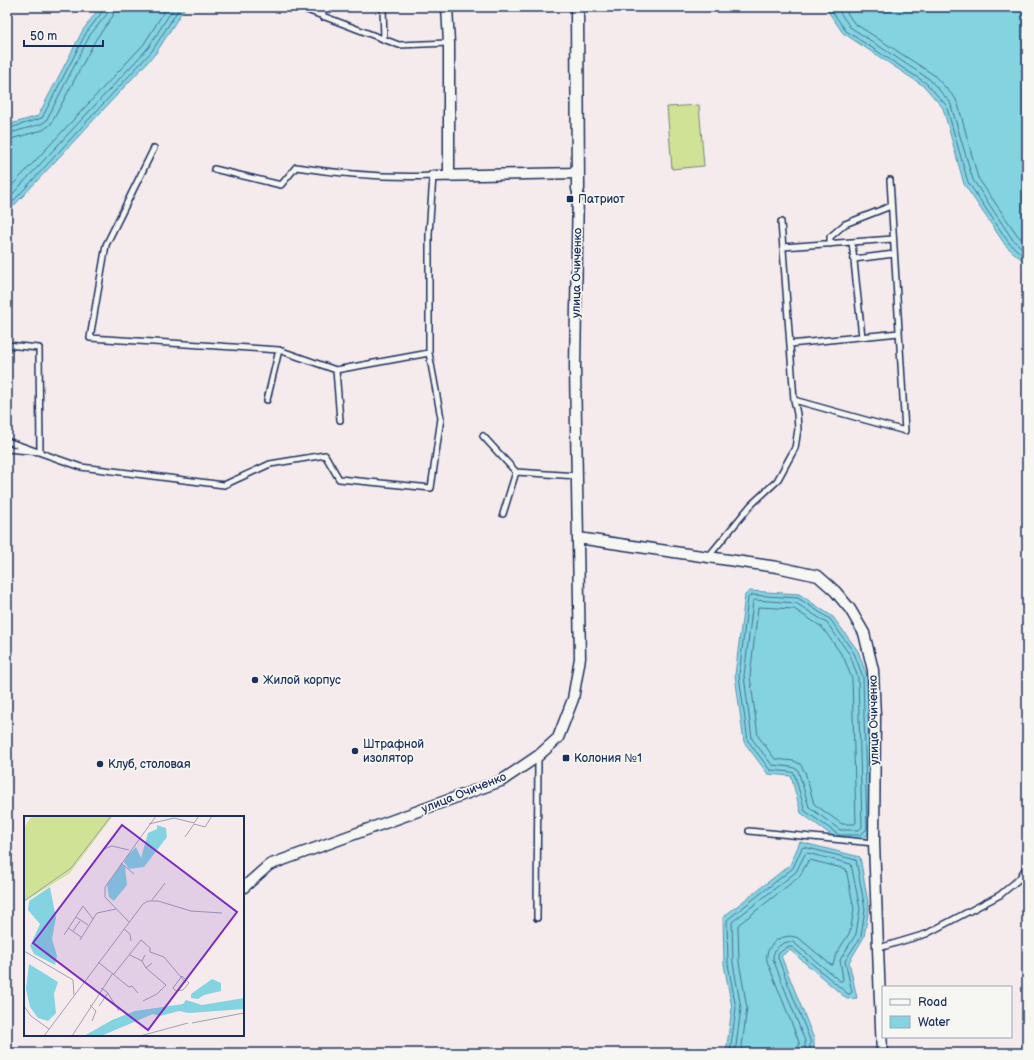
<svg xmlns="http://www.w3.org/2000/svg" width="1034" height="1060" font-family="'Balsamiq Sans',sans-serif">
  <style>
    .green { fill: #cfe296; stroke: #75887a }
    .water { fill: #84d3e1; stroke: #5a91ad }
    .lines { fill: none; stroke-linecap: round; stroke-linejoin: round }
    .shore { stroke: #457192; stroke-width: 1 }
    .service-casing { stroke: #1b2f5e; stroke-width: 8 }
    .minor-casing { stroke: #1b2f5e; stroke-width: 13 }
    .tertiary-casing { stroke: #1b2f5e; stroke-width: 15 }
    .service { stroke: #f6f6f2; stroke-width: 5 }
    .minor { stroke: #f6f6f2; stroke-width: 10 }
    .tertiary { stroke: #f6f6f2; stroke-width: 12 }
    .poi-dot { fill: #1b2f5e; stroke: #f6f6f2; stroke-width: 1.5 }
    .labels { text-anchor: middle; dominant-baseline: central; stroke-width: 3.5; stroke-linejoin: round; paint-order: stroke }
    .poi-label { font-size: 12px; fill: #1b2f5e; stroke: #f6f6f2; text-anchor: start }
    .street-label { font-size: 12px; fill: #1b2f5e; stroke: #f6f6f2 }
    .inset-road { fill: none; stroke: #9ea0b4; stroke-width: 1 }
    .view { fill: #7b2cbf; fill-opacity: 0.15; stroke: #7b2cbf; stroke-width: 2 }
    .inset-edge { fill: none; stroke: #1b2f5e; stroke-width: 2 }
  </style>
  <rect width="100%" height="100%" fill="#f5ebed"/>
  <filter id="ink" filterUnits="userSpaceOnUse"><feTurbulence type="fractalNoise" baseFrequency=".025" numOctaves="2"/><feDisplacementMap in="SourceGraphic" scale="8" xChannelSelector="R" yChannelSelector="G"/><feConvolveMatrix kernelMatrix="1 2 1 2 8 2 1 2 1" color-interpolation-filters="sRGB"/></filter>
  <g filter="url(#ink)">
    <path class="green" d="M699 105 704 166 672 169 667 107Z"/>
    <path class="water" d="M100 7H185L156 53 7 213V125L38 116 83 30Z
      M825 7H1027V264L1006 246 964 184 943 108 924 86 843 33Z
      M750 591 799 594 833 617 858 651 867 676 871 833 861 839H837L801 813 791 776 768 774 744 742 735 675 745 595Z
      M800 842 860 857 869 908 864 937 849 962 857 998 847 999 790 950 781 956 814 1039V1053H726L732 1008 724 964 723 917 790 865Z"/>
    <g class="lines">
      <path class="shore" d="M829 7 846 31 926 83 946 105 968 182 1009 243 1027 259
        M836 7 850 27 929 79 950 102 973 180 1013 240 1027 252
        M843 7 854 23 934 75 955 98 958 104 978 178 1018 236 1027 244
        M7 129 42 118 86 33 103 11V7
        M7 134 41 124 46 121 90 35 107 14 108 7
        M7 140 43 130 51 124 96 39 113 16 114 7
        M7 191 144 44 167 7
        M7 200 148 48 174 7
        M7 208 152 51 180 7
        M752 595 798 598 830 619 854 653 863 677 867 829 860 835H839L805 811 794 773 791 772 770 770 748 741 739 676 748 598Z
        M755 600 796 603 827 623 850 655 858 678 862 827 859 830H840L809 807 798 770 792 767 772 765 752 739 744 676 753 602Z
        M760 607 794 609 822 627 844 658 852 679 856 822 855 824H842L814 804 805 772 800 764 794 761 775 759 758 736 750 676 758 608Z
        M730 1053 736 1008 728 964 727 920 793 868 802 848 804 847 856 860 865 909 861 936 845 961 852 992 850 994H848L792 947H787L778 954V958L810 1040V1053
        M735 1053 741 1008 733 963 732 922 796 872 805 854 807 853 851 864 860 909 856 934 840 960 843 979 842 981H840L793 942C784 940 772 949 773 959L805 1041V1053
        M741 1053 747 1008 739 962 738 925 800 876 808 861 810 860 846 869 854 909 850 932 836 954 833 965H831L800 939C785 930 764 944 767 961L799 1042V1053"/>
      <defs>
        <path id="service" d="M299 7 399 45 449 43
          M322 7 323 17
          M383 7 384 40
          M154 148 106 245 90 338 279 350
          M781 222 794 400 905 431 890 180
          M852 242 862 337
          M830 244V237L845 224 891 206
          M783 247 893 239
          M854 259 894 254
          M790 344 899 333
          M7 345 39 348 40 452 7 449
          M267 400 279 350 336 370
          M340 420 336 370 429 353
          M483 436 516 472 577 476
          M7 441 81 467 224 485 270 464 325 455 339 479 431 488 441 418 429 353V234L433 176C388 178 341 174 296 167L281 185 214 169
          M503 514 516 472
          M708 557 751 505 777 481 795 448 798 429 797 414 794 400
          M749 831 874 843
          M537 918 538 756
          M879 948 926 934 1000 895 1019 879 1027 866"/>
        <path id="minor" d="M447 7 449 43V176
          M433 176 578 173
          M578 538 777 567 818 576 835 591 850 609 864 633 873 670 875 717 874 843 882 1053
          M243 888 269 865 501 781 538 756 558 738 573 699 580 658 575 367 578 189"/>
        <path id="tertiary" d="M577 7 578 189"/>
      </defs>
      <use href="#service" class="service-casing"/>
      <use href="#minor" class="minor-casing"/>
      <use href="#tertiary" class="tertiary-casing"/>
      <use href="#service" class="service"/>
      <use href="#minor" class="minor"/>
      <use href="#tertiary" class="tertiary"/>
    </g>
  </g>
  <g class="poi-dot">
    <rect x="566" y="195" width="8" height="8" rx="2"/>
    <circle cx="255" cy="680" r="4"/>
    <circle cx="355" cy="751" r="4"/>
    <rect x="562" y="754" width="8" height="8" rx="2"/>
    <circle cx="100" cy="764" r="4"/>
  </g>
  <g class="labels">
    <g class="poi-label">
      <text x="578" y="199">Патриот</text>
      <text x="263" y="680">Жилой корпус</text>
      <text x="363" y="744">Штрафной<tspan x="363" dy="14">изолятор</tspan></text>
      <text x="574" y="758">Колония №1</text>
      <text x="108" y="764">Клуб, столовая</text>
    </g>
    <g class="street-label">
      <text transform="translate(577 273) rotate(-89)">улица Очиченко</text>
      <text transform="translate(874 720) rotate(-91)">улица Очиченко</text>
      <text transform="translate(464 793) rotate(-22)">улица Очиченко</text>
    </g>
  </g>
  <g transform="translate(24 816)">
    <rect width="220" height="220" fill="#f5ebed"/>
    <path d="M8 0H89L46 57 0 86V11Z" fill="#cfe296"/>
    <path d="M133 9 142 12 143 21 120 51 105 53 100 46 103 40 112 31 117 42 124 17 133 13ZM97 48 101 50 103 69 90 85 85 81 83 69ZM26 71 32 102 28 123 33 140 31 149 10 138 6 130 16 108 4 94 5 85ZM5 148 34 166 30 178 32 197 24 205 14 202 6 191 2 173ZM188 163 197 167V175L180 179 174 183 167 182V178ZM220 182V193L165 197 155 195 136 200 129 198 77 220H60L88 204 111 195 159 188 162 184 178 189Z" fill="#84d3e1"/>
    <path class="inset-road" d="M125 8 150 2 170 7 175 0M170 8 181 11 188 0M161 21 170 8M80 33 88 30 105 34M97 47 110 58M128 84 141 67M0 85 47 52 87 0M52 101 64 109M69 103 73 97 92 93M105 106 81 81V71L132 0M44 112 57 121M100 113 106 118 107 125M49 115 56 105M40 119 59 90 69 103 56 124M0 135 49 164 50 179M106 139 118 145 121 139M118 145 122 152 128 147M74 146 105 171 108 170 114 177M90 158 117 124 126 132V136L140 141 162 167M158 160 165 167 159 174 152 175 149 172ZM77 172 83 176 95 195M119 185 133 178 142 169 122 152M66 189 72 195 68 205M0 190 7 200 25 213M75 190 84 177M168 207 220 197M20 220 119 88 124 85H134L167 95 198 97M48 220 89 157M116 220 164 207"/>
    <path class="view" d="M98 9 213 96 124 214 9 127Z"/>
    <rect width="220" height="220" class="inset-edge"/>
  </g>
  <rect width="1034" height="1060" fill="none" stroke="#f6f6f2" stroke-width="24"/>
  <rect x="12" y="12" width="1010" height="1036" fill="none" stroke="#1b2f5e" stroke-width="1.5" filter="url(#ink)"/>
  <rect x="882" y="986" width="130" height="52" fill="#f6f6f2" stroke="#9ea6b7"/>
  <rect x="890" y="999" width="20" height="6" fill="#f6f6f2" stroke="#9ea6b7"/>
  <text x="918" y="1006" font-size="12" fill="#1b2f5e">Road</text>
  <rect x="890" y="1016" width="20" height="12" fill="#84d3e1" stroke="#9ea6b7"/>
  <text x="918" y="1026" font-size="12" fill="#1b2f5e">Water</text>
  <path d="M24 40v6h79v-6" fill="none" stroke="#1b2f5e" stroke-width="2"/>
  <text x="30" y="40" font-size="12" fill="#1b2f5e" stroke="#f6f6f2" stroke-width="3" paint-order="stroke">50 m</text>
</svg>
